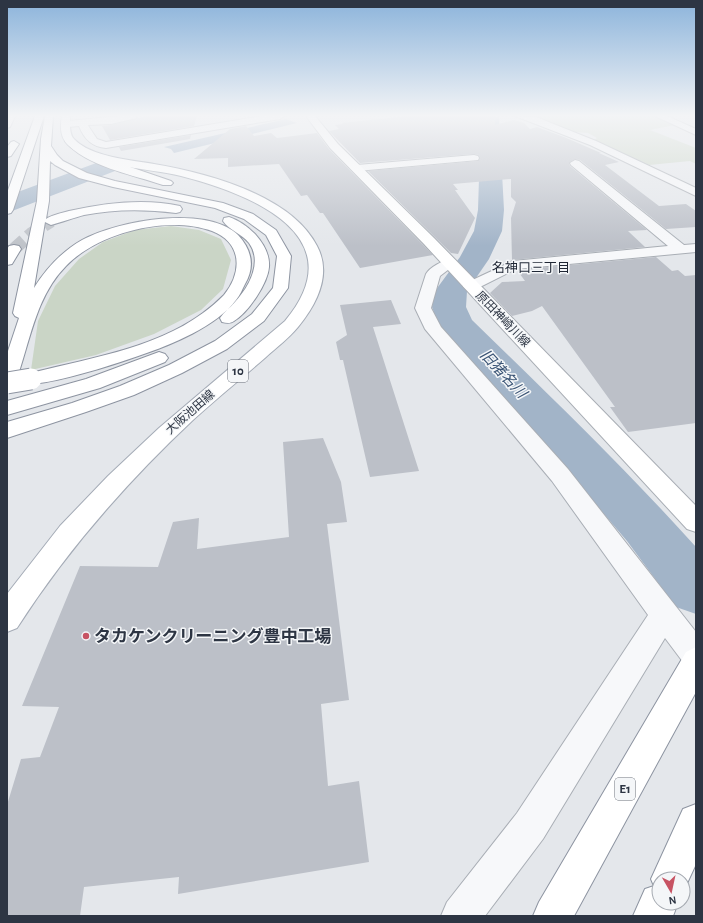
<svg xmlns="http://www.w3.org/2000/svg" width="703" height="923" font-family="'Alegreya Sans','Noto Sans JP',sans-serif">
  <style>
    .green { fill: #cad5c6 }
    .water { fill: #a2b4c8 }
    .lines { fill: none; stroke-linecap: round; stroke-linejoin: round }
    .river { fill: #a2b4c8; fill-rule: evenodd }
    .building { fill: #bcc0c8 }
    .highway-tunnel { stroke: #bfc3c9; stroke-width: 13; stroke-dasharray: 13 6; stroke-linecap: butt }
    .street-casing { stroke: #a9aeb5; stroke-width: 2 }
    .secondary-casing { stroke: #a9aeb5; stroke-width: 2 }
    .primary-casing { stroke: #a4abb6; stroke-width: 2 }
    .highway-casing { stroke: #8d94a1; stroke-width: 2 }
    .street { fill: #f7f8fa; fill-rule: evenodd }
    .secondary { fill: #fff; fill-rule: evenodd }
    .primary { fill: #fff; fill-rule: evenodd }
    .highway { fill: #fff; fill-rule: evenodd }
    .highway-bridge-casing { stroke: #8d94a1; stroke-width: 23; stroke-linecap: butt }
    .highway-bridge { stroke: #fff; stroke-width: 21 }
    .poi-dot { fill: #c75363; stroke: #f4f6f8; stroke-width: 1.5 }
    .labels { text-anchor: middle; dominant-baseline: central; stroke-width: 3; stroke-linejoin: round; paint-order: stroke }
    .far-street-label { font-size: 12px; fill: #2d3543; stroke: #f4f6f8 }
    .far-neighbourhood-label { font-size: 13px; fill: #1f2634; stroke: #f4f6f8 }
    .shield { fill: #f4f6f8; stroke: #696f79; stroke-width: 1 }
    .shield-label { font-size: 13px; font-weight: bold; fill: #2d3543 }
    .water-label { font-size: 15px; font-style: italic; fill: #395374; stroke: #f4f6f8 }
    .near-poi-label { font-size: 17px; font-weight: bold; fill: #2d3543; stroke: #f4f6f8; text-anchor: start }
  </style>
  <rect width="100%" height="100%" fill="#e4e7eb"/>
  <path class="green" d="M531 116H654L675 125 650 130 696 148V164L690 161 649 165 594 140 597 138 588 133 575 132Z
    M171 226 199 230 221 239 231 260 223 289 201 310 154 334 96 355 31 370 38 321 55 286 79 259 103 242 135 230Z"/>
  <path class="water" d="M286 119 297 123 174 153 171 149 164 147Z"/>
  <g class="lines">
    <path class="river" d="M481 116 499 117 504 210 502 231 489 259 467 291 466 307 472 320C548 394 625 468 696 547V614L676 607 627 541 511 405 438 324 432 307 435 291 460 257 474 231 478 210Z
      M107 159 115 161 118 166 115 171 7 213V196Z"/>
  </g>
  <path class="building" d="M146 116H197L194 126 110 140 102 126 111 125Z
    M407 116H495V125L514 120 524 123 530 129 537 127 564 137 601 153H599L619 162 605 165 659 206 686 204 696 211V227L666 229 580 160 575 159 569 163 570 166 647 230 628 231 645 247 512 260 511 218 516 202 511 197V179L453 184 458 190H455L475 218 458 254 451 253 368 171 478 161 480 159 479 155 474 154 360 163 329 131 339 129 335 125 343 124 342 123Z
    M246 126 254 136 271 133 277 138 317 133 329 149 433 255 360 268 323 213H320L307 195 301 196 279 164 228 167V158L194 159 230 129Z
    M191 135 190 139 121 151 119 147Z
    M656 257 672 271 678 270 685 276 696 275V423L628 432 610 407H615L542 306 532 311 512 316 490 293 502 282 525 281 517 270Z
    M391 300 401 324 373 327 419 471 370 477 343 360H340L336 342 347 335 340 305Z
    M323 438 341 482 347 522 327 524 349 700 321 704 328 786 359 781 369 862 178 894 179 877 84 887 80 916H7V805L21 759 40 757 59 707 22 706 80 566 158 567 173 522 199 518 197 549 289 537 283 442Z"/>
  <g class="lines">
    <path class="highway-tunnel" d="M14 249 31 234 51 221"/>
    <defs>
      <path id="street" d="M120 116H137L136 118 111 124 88 125 89 127 97 139 106 142 262 116H284L280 119 106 148C92 147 84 139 79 126L68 127 63 124 68 121Z
        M515 116 536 117 596 141 696 188V196L590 145Z
        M655 116H667L696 129V135Z
        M474 155 478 156 479 158 478 160 357 171 352 168 357 165Z
        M575 160 579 161 684 245 696 244V252L516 269 476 289 471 291 466 289 463 286 466 283 513 261 668 246 571 165 570 163Z
        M450 259 455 260 457 263 440 276 431 308 441 327 568 469 696 632V671L686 666 665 638 543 839 485 916H441L447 902 517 813 648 615 552 481 425 329 415 308 426 274C430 267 442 261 450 259Z"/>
      <path id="secondary" d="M306 116H315L338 144 434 238 696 506V532L687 529 424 244 330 148Z"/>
      <path id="primary" d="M7 116H15L10 127 7 128Z
        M62 116H70C70 124 69 134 74 139 91 157 131 160 154 164 207 173 291 195 317 246 332 274 317 304 298 327 289 338 277 347 266 357 242 378 217 398 193 420 126 483 67 550 17 628L7 632V594L60 526 108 476 159 428 285 321C356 236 251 194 181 176 149 168 93 167 68 145 60 137 60 126 62 116Z"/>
      <path id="highway" d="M35 116H44L13 210 11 213 7 214V193Z
        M45 116H53L51 146 57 155 63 161 87 173 115 181 223 203 253 214 276 230 291 256 288 288 264 321 227 349 182 373 134 395 86 412 7 438V422L72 403 120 386 169 365 215 341 252 314 273 288 277 256 266 235 244 219 215 208 113 187 79 178 55 165 50 161 49 201 46 219C52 215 62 213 69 211 104 203 145 198 180 206L182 209 180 212 176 213C145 209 114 209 84 215 73 218 62 222 51 225L45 222 34 288C46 269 61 252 82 240 116 221 207 204 238 235 252 250 255 267 245 284 242 290 240 295 236 300 217 326 171 345 141 355 119 363 43 388 24 383L22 379 24 375C83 359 153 350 203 313 210 308 218 301 224 295 242 273 243 243 212 231 168 215 99 232 66 266 38 294 31 335 19 372L17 376 7 377V354L19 318 15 316 13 313 37 201 41 139Z
        M70 138 91 152 104 158 171 181 173 183 171 185H163C134 175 84 166 65 141Z
        M14 141 19 144 11 156 7 157V147L11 142Z
        M229 217C238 220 248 227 255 234 263 243 270 254 269 267 268 283 248 313 234 321 230 324 226 323 222 322L220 318C224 312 230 308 235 302 249 287 263 262 249 243 242 234 229 230 223 221L224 218Z
        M14 245 19 246 21 249 12 264 7 265V249L9 246Z
        M159 352 165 354 168 358 165 362 100 388 7 415V401L86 379Z
        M696 647V692L574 916H533L539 902 686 652Z
        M696 804V864L683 892V879H659V903H678L673 916H633L645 889 654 886 651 879 683 809Z"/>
    </defs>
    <use href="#street" class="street-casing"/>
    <use href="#secondary" class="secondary-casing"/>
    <use href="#primary" class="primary-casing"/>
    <use href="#highway" class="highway-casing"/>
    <use href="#street" class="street"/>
    <use href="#secondary" class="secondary"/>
    <use href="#primary" class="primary"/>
    <use href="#highway" class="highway"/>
    <defs>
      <path id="highway-bridge" d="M7 383 31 379"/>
    </defs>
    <use href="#highway-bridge" class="highway-bridge-casing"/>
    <use href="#highway-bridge" class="highway-bridge"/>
  </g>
  <linearGradient id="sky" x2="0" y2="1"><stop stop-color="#8cb4db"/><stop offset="0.47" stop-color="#f3f4f6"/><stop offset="1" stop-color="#f3f4f6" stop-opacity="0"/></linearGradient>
  <rect width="703" height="246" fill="url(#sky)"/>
  <circle class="poi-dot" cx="86" cy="636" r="4"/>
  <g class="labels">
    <g class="far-street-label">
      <text transform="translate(503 319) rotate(46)">原田神崎川線</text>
      <text transform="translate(190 412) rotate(-41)">大阪池田線</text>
    </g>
    <g class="far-neighbourhood-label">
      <text x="531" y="268">名神口三丁目</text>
    </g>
    <g class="shield">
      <rect x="228" y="360" width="20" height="22" rx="3"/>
      <rect x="615" y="778" width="20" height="22" rx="3"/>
    </g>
    <g class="shield-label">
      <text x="238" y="371">10</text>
      <text x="625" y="789">E1</text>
    </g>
    <g class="water-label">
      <text transform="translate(503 374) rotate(47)">旧猪名川</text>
    </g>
    <g class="near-poi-label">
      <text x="94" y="636">タカケンクリーニング豊中工場</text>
    </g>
  </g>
  <rect width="703" height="923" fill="none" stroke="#2d3543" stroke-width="16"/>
  <g transform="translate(671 891) rotate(171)"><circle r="19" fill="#f4f6f8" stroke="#a4a9b0"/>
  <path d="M0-3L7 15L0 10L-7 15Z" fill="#c75363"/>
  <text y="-6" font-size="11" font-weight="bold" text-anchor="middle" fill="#2d3543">N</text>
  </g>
</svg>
